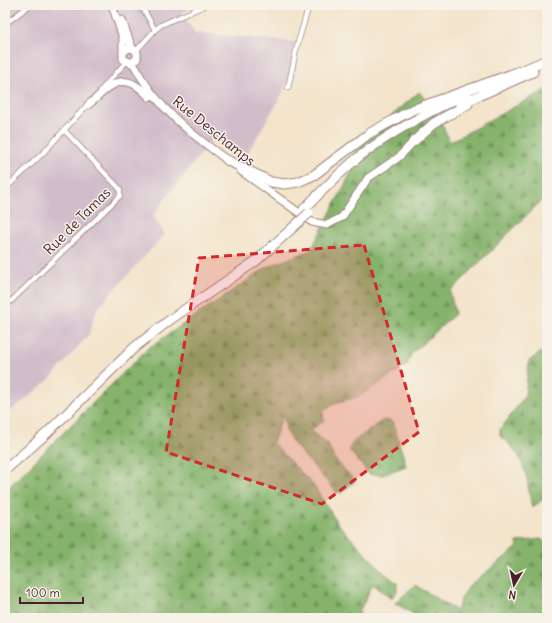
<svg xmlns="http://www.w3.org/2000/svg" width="552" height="623" font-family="Delius,sans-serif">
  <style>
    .industrial { fill: #d1bdca }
    .forest { fill: url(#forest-firs); stroke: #68694c }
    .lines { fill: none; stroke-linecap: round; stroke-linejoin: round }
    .river { stroke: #79b9ed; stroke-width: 8 }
    .street-casing { stroke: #9e827b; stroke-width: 6 }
    .secondary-casing { stroke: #9e827b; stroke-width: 9 }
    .highway-casing { stroke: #9e827b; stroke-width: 11 }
    .street { stroke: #fff; stroke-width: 4.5 }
    .secondary { stroke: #fff; stroke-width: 7 }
    .highway { stroke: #fff; stroke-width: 9 }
    .highway-bridge-casing { stroke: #9e827b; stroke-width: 11; stroke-linecap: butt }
    .highway-bridge { stroke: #fff; stroke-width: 9 }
    .marked { fill: #d62828; fill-opacity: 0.2; stroke: #d62828; stroke-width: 3; stroke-dasharray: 8 5; stroke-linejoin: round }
    .labels { text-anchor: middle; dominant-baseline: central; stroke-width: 3; stroke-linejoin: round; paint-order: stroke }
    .street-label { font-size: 14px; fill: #4a1f2b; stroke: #f7f3e8 }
  </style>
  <defs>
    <pattern id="forest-firs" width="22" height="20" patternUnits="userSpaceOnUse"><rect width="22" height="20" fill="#85b36c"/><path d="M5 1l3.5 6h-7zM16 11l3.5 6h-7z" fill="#6f9159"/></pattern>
  </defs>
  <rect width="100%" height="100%" fill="#f7f3e8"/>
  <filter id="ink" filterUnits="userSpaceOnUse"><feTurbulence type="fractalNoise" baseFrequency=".025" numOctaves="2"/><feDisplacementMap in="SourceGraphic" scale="8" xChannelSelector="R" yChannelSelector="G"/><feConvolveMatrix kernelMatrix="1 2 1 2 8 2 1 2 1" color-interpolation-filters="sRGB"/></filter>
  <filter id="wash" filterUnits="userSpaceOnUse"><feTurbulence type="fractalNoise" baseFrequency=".012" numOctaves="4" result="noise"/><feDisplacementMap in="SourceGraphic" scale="16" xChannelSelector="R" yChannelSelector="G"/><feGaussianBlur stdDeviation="0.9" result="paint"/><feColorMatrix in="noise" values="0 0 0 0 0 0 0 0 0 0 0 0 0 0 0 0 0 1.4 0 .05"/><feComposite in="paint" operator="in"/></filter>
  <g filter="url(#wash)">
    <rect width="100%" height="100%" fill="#f3e4cb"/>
    <path class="industrial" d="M5 5H198L181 13 195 33 295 42 287 82 282 94 244 159 212 139 153 215 165 234 97 309 89 334 51 378 5 416Z"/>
    <path class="forest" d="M547 89V195L450 292 455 314 411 354 407 365 358 397 338 402 323 410 324 421 310 430 328 445 334 458 355 481 341 493 336 492 293 443 286 430 283 414 273 443 314 486 338 524 383 572 397 583V591L391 599 373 584 359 612 360 618H5V491L147 349 267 267 311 250 352 171 356 147 419 92 436 111 450 142Z
      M545 349H547V496L532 508C526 476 527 457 500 436V430L525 396 529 361Z
      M383 420 391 421 394 425 406 466 382 475 369 474 349 450 353 442Z
      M541 539 547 544V618H420L395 603 415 585 457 611 461 599 470 585 518 547 517 542Z"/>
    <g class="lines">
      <path class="river" d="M136 5 140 9"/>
    </g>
  </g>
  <g filter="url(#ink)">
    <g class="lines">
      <defs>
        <path id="street" d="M141 5 155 30
          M5 24 30 5
          M136 51 155 30 161 25 206 5
          M288 88 297 46 309 5
          M101 90 126 62
          M5 189 44 152 89 103
          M5 307 120 196V189L117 186 64 130"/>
        <path id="secondary" d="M112 5 123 38V59L131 63 137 59V52L132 48 127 49 123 53
          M122 20 132 48
          M133 63C157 109 190 133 231 163
          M88 105C112 85 123 68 149 97
          M241 171 312 222 327 225 342 217 368 178 399 157 413 142"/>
        <path id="highway" d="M521 71 547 60
          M460 104 533 72
          M413 142 434 123 468 104
          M227 160 271 182 285 184 298 182 314 175 370 133 412 110 526 69
          M304 209C322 191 340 172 360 156 393 131 429 111 467 94
          M5 470 47 433 135 347 171 319 256 261 299 222"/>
      </defs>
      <use href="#street" class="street-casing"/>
      <use href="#secondary" class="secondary-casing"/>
      <use href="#highway" class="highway-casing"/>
      <use href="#street" class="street"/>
      <use href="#secondary" class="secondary"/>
      <use href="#highway" class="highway"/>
      <defs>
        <path id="highway-bridge" d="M299 222 309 213"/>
      </defs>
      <use href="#highway-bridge" class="highway-bridge-casing"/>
      <use href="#highway-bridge" class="highway-bridge"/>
    </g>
  </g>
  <path class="marked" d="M364 245 419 432 322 504 166 452 199 258Z"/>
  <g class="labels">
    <g class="street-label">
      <text transform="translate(214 131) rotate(39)">Rue Deschamps</text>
      <text transform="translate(77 221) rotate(-45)">Rue de Tamas</text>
    </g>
  </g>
  <rect width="552" height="623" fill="none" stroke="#f7f3e8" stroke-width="20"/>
  <g transform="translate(514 585) rotate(189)" stroke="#f7f3e8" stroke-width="3" paint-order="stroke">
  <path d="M0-3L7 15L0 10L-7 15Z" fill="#4a1f2b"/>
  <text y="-6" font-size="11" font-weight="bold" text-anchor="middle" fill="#4a1f2b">N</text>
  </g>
  <path d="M20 597v6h63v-6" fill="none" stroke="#4a1f2b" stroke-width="2"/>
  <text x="26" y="597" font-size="12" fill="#4a1f2b" stroke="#f7f3e8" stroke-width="3" paint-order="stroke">100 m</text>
</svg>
